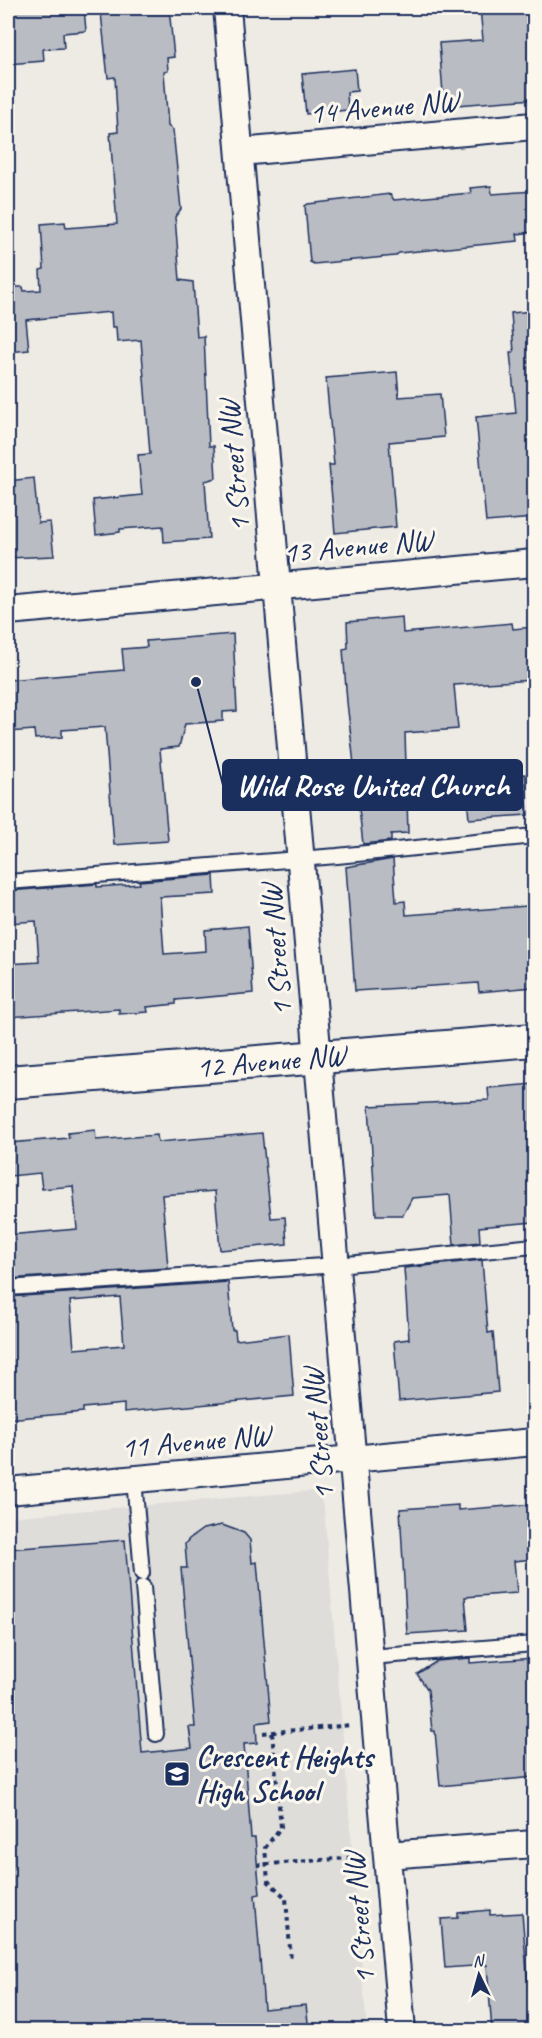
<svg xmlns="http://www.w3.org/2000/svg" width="542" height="2038" font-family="Caveat,sans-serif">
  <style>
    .built { fill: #deddda }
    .building { fill: #b9bcc3; stroke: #1b2f5e; stroke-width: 1.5; fill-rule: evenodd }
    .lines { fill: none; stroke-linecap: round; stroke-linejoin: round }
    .service-casing { stroke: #1b2f5e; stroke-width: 18 }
    .minor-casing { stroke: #1b2f5e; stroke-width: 30 }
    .tertiary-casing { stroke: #1b2f5e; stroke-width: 36 }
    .path { stroke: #1b2f5e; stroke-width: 4; stroke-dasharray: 4.5 4.5; stroke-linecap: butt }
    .service { stroke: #fbf7ec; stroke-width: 14 }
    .minor { stroke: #fbf7ec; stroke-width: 26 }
    .tertiary { stroke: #fbf7ec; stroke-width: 32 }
    .labels { text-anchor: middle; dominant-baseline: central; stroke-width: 6; stroke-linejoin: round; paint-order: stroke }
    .street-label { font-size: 30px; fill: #1b2f5e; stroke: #fbf7ec }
    .poi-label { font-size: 30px; font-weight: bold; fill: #1b2f5e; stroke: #fbf7ec; text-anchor: start }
    .leader { fill: none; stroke: #1b2f5e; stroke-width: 2 }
    .callout-dot { fill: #1b2f5e; stroke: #fbf7ec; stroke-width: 2 }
    .callout { fill: #1b2f5e; stroke: #1b2f5e; stroke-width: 2 }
    .callout-label { font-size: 32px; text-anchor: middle; font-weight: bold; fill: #fff }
  </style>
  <rect width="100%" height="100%" fill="#eeebe4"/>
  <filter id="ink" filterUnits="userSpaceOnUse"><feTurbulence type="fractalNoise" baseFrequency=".0167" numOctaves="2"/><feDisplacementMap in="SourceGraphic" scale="12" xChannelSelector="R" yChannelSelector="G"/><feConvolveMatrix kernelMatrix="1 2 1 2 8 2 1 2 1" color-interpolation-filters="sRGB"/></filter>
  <g filter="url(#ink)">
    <path class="built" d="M311 1491 320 1497 324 1508 367 2030H8V1517Z"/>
    <path class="building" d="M8 8H84L86 31 63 33 64 48 43 49 44 61 8 64Z
      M128 8H169L174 57 167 58 168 71 164 72 168 126 173 130 181 209 175 217 180 280 193 282 197 337 204 336 209 446H214L216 478 205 481 209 539 164 542 163 526 120 529V532L96 535 93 500 142 495 138 455 150 454 141 340 117 342 116 327H112L111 312 26 320 29 350 8 352V287H23L24 291 41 290 40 270 44 269 41 224 65 222 66 228 117 224 110 133 118 132 115 77 108 78 101 13 128 10Z
      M480 8H534V99L444 106 439 43 483 40Z
      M355 69 357 91 347 92 348 110 306 114 302 74Z
      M491 186 492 194 534 191V232L517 234 518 241 399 253 395 256 314 264 310 262 305 206 308 204 390 194 394 200 471 193 470 188Z
      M534 311V518L486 522 476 417 516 413 510 352H514L511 313Z
      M397 372 399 397 440 394 444 437 389 442 396 527 335 533 329 465H334L326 378Z
      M34 478 38 523 50 522 54 556 8 558V481Z
      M402 617 403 633 512 623 513 629 533 627 534 680 454 685 458 729 405 733 408 833 391 834V841L363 844 347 702 343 649 348 648 347 622Z
      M233 634 237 711 223 712V721L185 724 179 747 160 749 168 841 114 845 105 727 62 730V737L35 739 34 730 8 732V680L124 670 122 649 147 647 146 641Z
      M525 774 528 815 469 819 467 798 497 795 496 776Z
      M393 859 396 902 405 901 406 915 527 906 533 987 479 992 478 983 355 991 346 867Z
      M214 875 215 894 160 897 164 954 206 951 205 930 248 926 253 993 176 1000V1004L147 1007 148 1012 119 1014V1009L8 1017V964L39 962 36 921 8 923V891L97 884V887L140 884 139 881Z
      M534 1084V1222L479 1227 480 1242 454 1245 450 1195 412 1198 403 1215H376L369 1106 489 1100 488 1088Z
      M95 1130 96 1140 157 1135 158 1142 262 1133 271 1218 285 1217 287 1244 220 1250 215 1191 162 1195 168 1268 8 1279V1235L77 1229 73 1186 42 1189 40 1173 10 1176 8 1143 69 1138 68 1133Z
      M482 1260 488 1333 493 1332 498 1392 399 1401 394 1341 409 1339 404 1268Z
      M228 1282 232 1330H235L236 1340 289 1334 294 1396 124 1412V1404L83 1408V1412L8 1419V1297ZM120 1297 124 1345 74 1349 70 1301Z
      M534 1504V1559L514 1561 517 1593 465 1597 468 1630 407 1634 400 1509 458 1505V1510Z
      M222 1525 244 1533 250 1540 252 1563 257 1562 271 1721 256 1723 257 1743 244 1744 251 1838H255L260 1894 255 1895 264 2009 306 2005 309 2031H8V1549L125 1540 142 1753 192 1748 189 1727H195L181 1568H187L185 1544 189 1539 203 1529Z
      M470 1658V1663L534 1658V1689L530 1690 534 1777 440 1786 435 1731H432L428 1690 417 1674 437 1661Z
      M490 1910V1915L522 1913 532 2031H492L487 1965 445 1968 441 1919 458 1918V1913Z"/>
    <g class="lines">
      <defs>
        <path id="service" d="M8 882 337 856 534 836
          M8 1288 337 1265 534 1246
          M134 1479 142 1573
          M143 1587 156 1734
          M370 1657 534 1644"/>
        <path id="minor" d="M227 8 402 2030
          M240 152 534 126
          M8 611 534 563
          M8 1491 534 1442
          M387 1855 534 1844"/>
        <path id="tertiary" d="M8 1082 534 1040"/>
      </defs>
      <use href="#service" class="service-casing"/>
      <use href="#minor" class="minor-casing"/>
      <use href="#tertiary" class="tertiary-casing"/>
      <path class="path" d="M263 1733 352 1725
        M272 1733 281 1827 265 1848 268 1881 286 1898 291 1961
        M257 1865 361 1857"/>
      <use href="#service" class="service"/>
      <use href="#minor" class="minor"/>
      <use href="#tertiary" class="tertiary"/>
    </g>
  </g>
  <defs>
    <symbol id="school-square" viewBox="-11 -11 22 22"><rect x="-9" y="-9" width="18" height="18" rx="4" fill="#1b2f5e" stroke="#fbf7ec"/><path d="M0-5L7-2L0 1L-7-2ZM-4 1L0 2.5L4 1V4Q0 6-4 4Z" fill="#fff"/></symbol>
  </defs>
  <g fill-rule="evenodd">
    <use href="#school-square" x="162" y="1759" width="30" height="30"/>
  </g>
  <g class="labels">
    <g class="street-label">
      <text transform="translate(384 107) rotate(-5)">14 Avenue NW</text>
      <text transform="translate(234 466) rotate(-95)">1 Street NW</text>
      <text transform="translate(358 546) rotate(-5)">13 Avenue NW</text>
      <text transform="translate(276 950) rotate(-95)">1 Street NW</text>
      <text transform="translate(271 1061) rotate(-5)">12 Avenue NW</text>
      <text transform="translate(318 1434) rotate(-95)">1 Street NW</text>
      <text transform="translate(196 1441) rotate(-5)">11 Avenue NW</text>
      <text transform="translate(359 1918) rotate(-95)">1 Street NW</text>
    </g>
    <g class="poi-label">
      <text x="196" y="1757">Crescent Heights<tspan x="196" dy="34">High School</tspan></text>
    </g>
  </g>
  <path class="leader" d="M196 682L223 785"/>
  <circle class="callout-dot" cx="196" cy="682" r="6"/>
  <rect class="callout" x="223" y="760" width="299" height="50" rx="6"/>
  <g class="callout-label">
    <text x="373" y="796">Wild Rose United Church</text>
  </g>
  <rect width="542" height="2038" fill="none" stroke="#fbf7ec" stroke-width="30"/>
  <rect x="15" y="15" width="512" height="2008" fill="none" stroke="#1b2f5e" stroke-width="2" filter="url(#ink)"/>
  <g transform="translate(479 1975) rotate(355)" stroke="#fbf7ec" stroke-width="4.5" paint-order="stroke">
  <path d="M0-4.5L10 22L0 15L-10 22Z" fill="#1b2f5e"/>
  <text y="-9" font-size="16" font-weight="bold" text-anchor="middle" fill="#1b2f5e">N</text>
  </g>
</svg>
